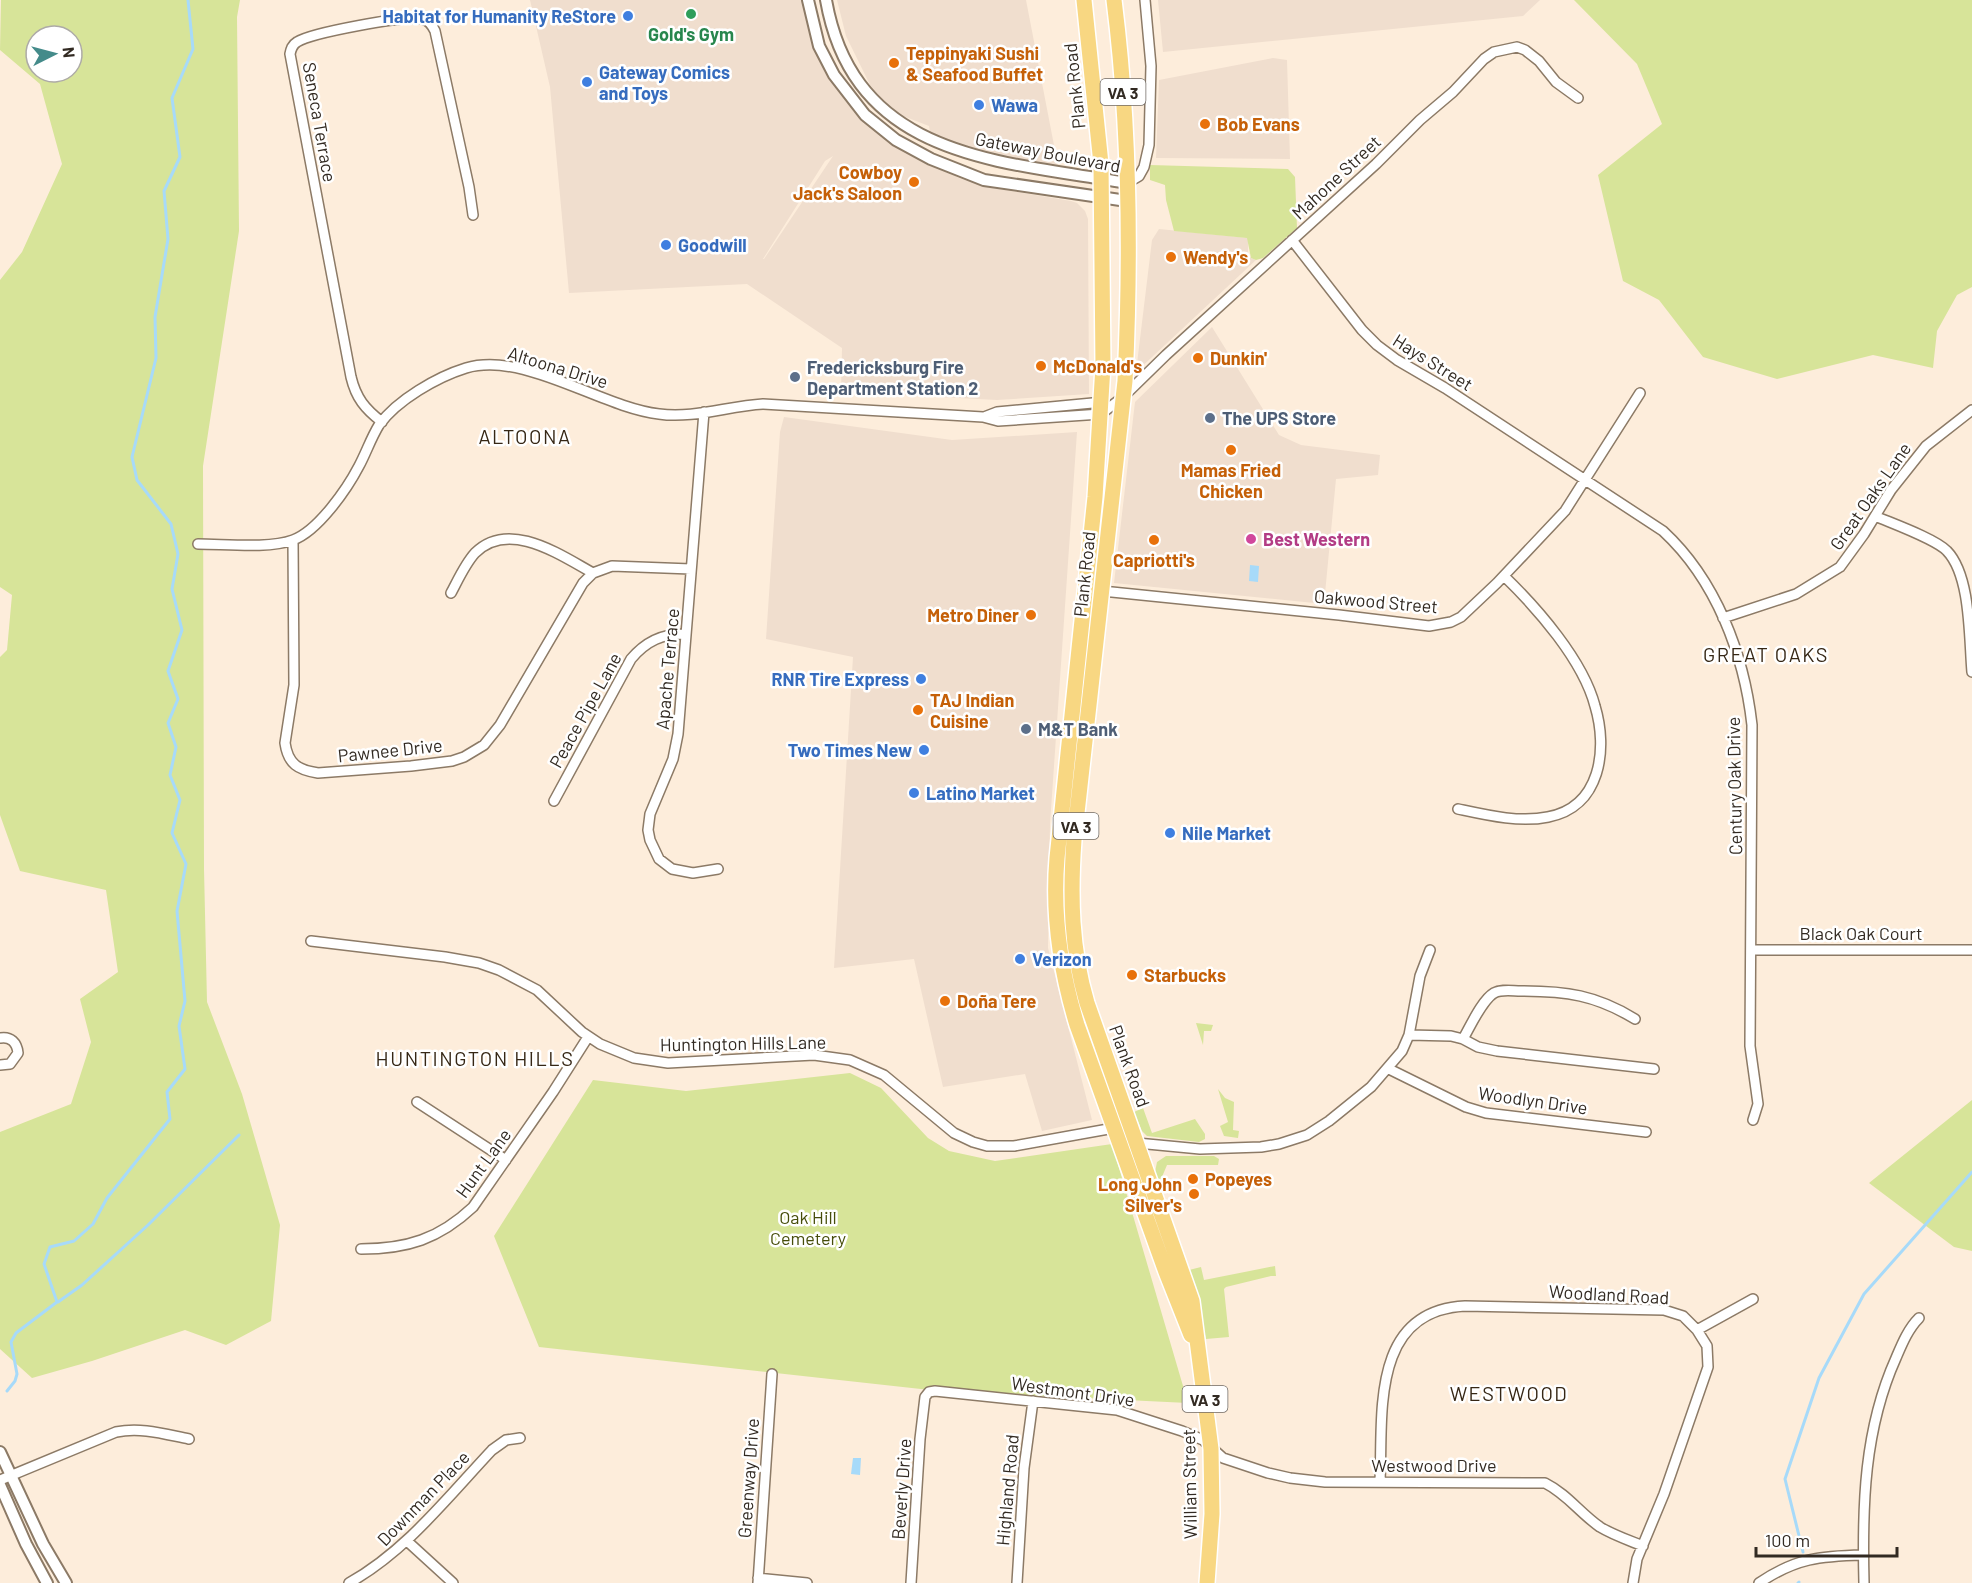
<svg xmlns="http://www.w3.org/2000/svg" width="1972" height="1583" font-family="Barlow,sans-serif">
  <style>
    .commercial { fill: #f0dece; fill-rule: evenodd }
    .green { fill: #d7e499; fill-rule: evenodd }
    .water { fill: #a7daf9 }
    .lines { fill: none; stroke-linecap: round; stroke-linejoin: round }
    .stream { stroke: #a7daf9; stroke-width: 3 }
    .minor-casing { stroke: #8c7a66; stroke-width: 12 }
    .tertiary-casing { stroke: #8c7a66; stroke-width: 14 }
    .trunk-casing { stroke: #fff; stroke-width: 18 }
    .minor { stroke: #fff; stroke-width: 9 }
    .tertiary { stroke: #fff; stroke-width: 10 }
    .trunk { stroke: #f8d782; stroke-width: 15 }
    .leisure-dot { fill: #2e9e5b; stroke: #fff; stroke-width: 2 }
    .shop-dot { fill: #3f7fe0; stroke: #fff; stroke-width: 2 }
    .food-dot { fill: #e8710a; stroke: #fff; stroke-width: 2 }
    .service-dot { fill: #5c6f8a; stroke: #fff; stroke-width: 2 }
    .hotel-dot { fill: #d1479c; stroke: #fff; stroke-width: 2 }
    .labels { text-anchor: middle; dominant-baseline: central; stroke-width: 5; stroke-linejoin: round; paint-order: stroke }
    .shield { fill: #fff; stroke: #706a64; stroke-width: 1.5 }
    .shield-label { font-size: 16px; font-weight: bold; fill: #322a22 }
    .shop-label { font-size: 18px; font-weight: bold; fill: #366cbe; stroke: #fff; text-anchor: start }
    .leisure-label { font-size: 18px; font-weight: bold; fill: #27864d; stroke: #fff }
    .food-label { font-size: 18px; font-weight: bold; fill: #c56008; stroke: #fff; text-anchor: start }
    .street-label { font-size: 18px; fill: #322a22; stroke: #fff }
    .service-label { font-size: 18px; font-weight: bold; fill: #4e5e75; stroke: #fff; text-anchor: start }
    .hotel-label { font-size: 18px; font-weight: bold; fill: #b23c85; stroke: #fff; text-anchor: start }
    .park-label { font-size: 18px; fill: #464d0a; stroke: #fff }
    .neighbourhood-label { font-size: 20px; letter-spacing: 1.5px; fill: #362715; stroke: #fff }
  </style>
  <rect width="100%" height="100%" fill="#fdeddb"/>
  <path class="commercial" d="M530 0H803L807 22 817 52 834 86 859 118 888 142 959 178 987 187 1071 201 1077 203 1085 211 1088 219 1089 394 997 400 841 392 842 348 747 284 569 293 550 87ZM833 156 764 259H763L825 161Z
    M837 0H1026L1058 166 995 156 973 150 938 137 930 132 929 126 898 114 873 91 846 36Z
    M1158 0H1540L1523 16 1163 52Z
    M1273 58 1287 60 1290 159 1156 158 1159 80Z
    M1159 229 1248 238V253L1251 258 1256 260 1136 372 1152 240Z
    M1212 327 1279 435 1301 445 1380 455 1378 475 1336 479 1324 604 1114 583 1135 402Z
    M784 417 952 440 1077 432 1050 824 1048 948 1092 1120 1042 1131 1025 1074 943 1087 914 959 834 968 853 657 766 639 780 432Z"/>
  <path class="green" d="M1 0H240L237 17 239 231 203 466 204 869 207 1002 242 1094 280 1225 271 1321 226 1345 185 1330 92 1361 32 1378 0 1349V1132L71 1104 91 1042 80 999 118 972 106 890 20 871 0 815V657L7 650 12 595 0 587V280L22 252 62 164 40 84 0 50ZM36 36H72V72H36Z
    M1574 0H1972V287L1957 295 1937 331 1933 368 1873 355 1777 379 1703 357 1659 300 1623 281 1598 175 1662 124 1637 64Z
    M1150 165 1288 169 1295 177 1297 228 1263 258 1256 260 1251 258 1247 238 1174 231 1166 200 1165 185 1150 180Z
    M1196 1023 1213 1025 1211 1031H1204L1203 1045Z
    M850 1073 881 1088 928 1138 949 1151 995 1161 1112 1144 1188 1403 939 1391 539 1347 494 1236 593 1080 686 1091Z
    M1218 1089 1225 1098 1234 1102 1233 1130 1239 1131 1238 1138 1224 1136 1220 1126 1228 1122Z
    M1972 1100V1251L1954 1247 1869 1183Z
    M1143 1108 1152 1133 1195 1119 1205 1134V1139L1199 1142 1147 1136 1142 1131 1134 1112Z
    M1166 1156H1214L1219 1159 1218 1165H1167L1159 1184 1155 1172 1157 1162Z
    M1275 1266 1276 1276H1271L1226 1287 1224 1289 1229 1337 1206 1339 1189 1270 1201 1267 1204 1280Z"/>
  <path class="water" d="M1250 565 1259 566 1258 582 1249 581Z
    M853 1458H861L860 1475 851 1474Z"/>
  <g class="lines">
    <path class="stream" d="M58 1302 82 1285 148 1225 239 1135
      M7 1391 15 1381 17 1374 11 1342 16 1333 57 1302 44 1264 50 1247 74 1241 93 1224 107 1198 170 1119 167 1092 185 1069 179 1026 185 1001 177 911 186 864 172 833 180 800 170 775 176 747 168 723 178 699 168 671 182 630 172 589 178 554 171 524 137 480 132 457 156 358 155 317 168 239 164 191 180 157 172 98 193 49 188 0
      M1803 1552 1785 1479 1819 1378 1864 1294 1972 1172
      M1798 1583 1799 1582"/>
    <defs>
      <path id="minor" d="M1127 183 1139 176 1144 167 1149 145 1151 66 1145 0
        M1292 240 1362 330 1377 345 1397 360 1445 388 1663 531C1716 580 1744 654 1752 725L1750 1046 1758 1104 1753 1120
        M704 412 678 734 673 759 650 814 648 830 650 840 659 859 672 869 693 873 718 869
        M984 417 997 412 1103 402
        M382 422C365 409 356 398 351 377L290 54C291 49 292 45 297 42 311 33 405 15 422 19 429 20 432 25 435 31L469 187 473 215
        M1875 516C1891 523 1936 539 1947 551 1971 576 1969 638 1972 672
        M293 540 294 685 285 743C288 764 298 770 318 773L411 766 452 761 464 757 484 745 500 725 583 583 593 573 612 566 691 569
        M198 544C225 544 269 549 293 540 318 531 347 489 359 466 366 453 371 438 379 425 397 400 437 377 466 368 525 351 600 407 659 414 693 419 728 406 763 404L983 417 998 421 1101 414 1123 397 1166 355 1376 164 1420 120 1453 92 1484 59 1494 52 1517 47 1525 50 1539 61 1556 82 1578 98
        M1102 591 1339 615 1429 626 1451 622 1461 617 1497 583 1565 511 1640 393
        M451 593C458 580 465 564 475 553 509 519 560 555 593 573
        M1723 618 1796 594 1840 567 1864 534 1891 490 1926 446 1972 410
        M554 801 631 659C646 641 663 633 686 634
        M1458 809C1486 815 1519 823 1548 817 1601 807 1608 749 1595 706 1583 660 1537 608 1504 576
        M311 941 445 957 479 963 499 970 537 990 582 1032 600 1044 634 1058 668 1063 814 1055 850 1060 884 1075 954 1133 973 1142 987 1146H1014L1114 1128 1137 1143 1200 1149 1261 1147 1279 1144 1307 1135 1329 1121 1371 1087 1402 1051 1409 1035 1420 976 1430 950
        M1751 950H1972
        M1409 1035 1451 1036 1463 1039 1478 1047 1497 1051 1654 1069
        M0 1038C11 1036 17 1043 18 1053L10 1064 0 1065
        M1463 1039C1470 1027 1482 1000 1494 993 1501 989 1512 991 1521 991 1566 991 1596 995 1635 1019
        M1389 1069 1466 1107 1486 1113 1646 1132
        M417 1102 506 1160
        M361 1249C407 1249 439 1239 473 1207L553 1092 588 1037
        M1697 1330 1753 1299
        M0 1480 116 1432C141 1427 164 1434 189 1439
        M1380 1481C1383 1414 1370 1311 1465 1306L1664 1310 1683 1316 1697 1330 1707 1346 1708 1367 1664 1494 1637 1559 1633 1583
        M407 1541 453 1583
        M758 1578 807 1583
        M349 1583C406 1551 447 1498 492 1450L506 1440 520 1438
        M758 1583 772 1374
        M911 1583 920 1439 925 1397 929 1392 935 1391 1117 1410 1182 1431 1203 1440 1223 1458 1268 1473 1290 1478 1325 1482 1545 1483C1567 1494 1580 1513 1600 1527 1613 1535 1628 1540 1643 1546
        M1017 1583 1024 1468 1033 1401
        M1759 1583C1796 1558 1820 1556 1863 1555
        M1864 1583C1862 1506 1864 1429 1896 1358 1902 1344 1908 1329 1919 1318"/>
      <path id="tertiary" d="M808 0 819 46 834 75 865 115 896 140 931 159 984 180 1127 201
        M826 0C854 159 1000 161 1127 183
        M0 1452 43 1544 66 1583
        M0 1485 26 1544 47 1583"/>
      <path id="trunk" d="M1084 0 1101 164 1103 366 1095 497 1057 858C1052 916 1060 969 1077 1025L1166 1272 1191 1335
        M1114 0C1130 126 1131 255 1125 381L1074 840C1070 896 1071 949 1087 1003L1192 1301 1211 1449 1212 1514 1207 1583"/>
    </defs>
    <use href="#minor" class="minor-casing"/>
    <use href="#tertiary" class="tertiary-casing"/>
    <use href="#trunk" class="trunk-casing"/>
    <use href="#minor" class="minor"/>
    <use href="#tertiary" class="tertiary"/>
    <use href="#trunk" class="trunk"/>
  </g>
  <circle class="leisure-dot" cx="691" cy="14" r="6"/>
  <g class="shop-dot">
    <circle cx="628" cy="16" r="6"/>
    <circle cx="587" cy="82" r="6"/>
    <circle cx="979" cy="105" r="6"/>
    <circle cx="666" cy="245" r="6"/>
    <circle cx="921" cy="679" r="6"/>
    <circle cx="924" cy="750" r="6"/>
    <circle cx="914" cy="793" r="6"/>
    <circle cx="1170" cy="833" r="6"/>
    <circle cx="1020" cy="959" r="6"/>
  </g>
  <g class="food-dot">
    <circle cx="894" cy="63" r="6"/>
    <circle cx="1205" cy="124" r="6"/>
    <circle cx="914" cy="182" r="6"/>
    <circle cx="1171" cy="257" r="6"/>
    <circle cx="1198" cy="358" r="6"/>
    <circle cx="1041" cy="366" r="6"/>
    <circle cx="1231" cy="450" r="6"/>
    <circle cx="1154" cy="540" r="6"/>
    <circle cx="1031" cy="615" r="6"/>
    <circle cx="918" cy="710" r="6"/>
    <circle cx="1132" cy="975" r="6"/>
    <circle cx="945" cy="1001" r="6"/>
    <circle cx="1193" cy="1179" r="6"/>
    <circle cx="1194" cy="1194" r="6"/>
  </g>
  <g class="service-dot">
    <circle cx="795" cy="377" r="6"/>
    <circle cx="1210" cy="418" r="6"/>
    <circle cx="1026" cy="729" r="6"/>
  </g>
  <circle class="hotel-dot" cx="1251" cy="539" r="6"/>
  <g class="labels">
    <g class="shield">
      <rect x="1100.5" y="79" width="45" height="26" rx="4.5"/>
      <rect x="1053.5" y="813" width="45" height="26" rx="4.5"/>
      <rect x="1182.5" y="1386" width="45" height="26" rx="4.5"/>
    </g>
    <g class="shield-label">
      <text x="1123" y="92">VA 3</text>
      <text x="1076" y="826">VA 3</text>
      <text x="1205" y="1399">VA 3</text>
    </g>
    <g class="shop-label">
      <text x="616" y="16" text-anchor="end">Habitat for Humanity ReStore</text>
      <text x="599" y="72">Gateway Comics<tspan x="599" dy="21">and Toys</tspan></text>
      <text x="991" y="105">Wawa</text>
      <text x="678" y="245">Goodwill</text>
      <text x="909" y="679" text-anchor="end">RNR Tire Express</text>
      <text x="912" y="750" text-anchor="end">Two Times New</text>
      <text x="926" y="793">Latino Market</text>
      <text x="1182" y="833">Nile Market</text>
      <text x="1032" y="959">Verizon</text>
    </g>
    <g class="leisure-label">
      <text x="691" y="34">Gold's Gym</text>
    </g>
    <g class="food-label">
      <text x="906" y="53">Teppinyaki Sushi<tspan x="906" dy="21">&amp; Seafood Buffet</tspan></text>
      <text x="1217" y="124">Bob Evans</text>
      <text x="902" y="172" text-anchor="end">Cowboy<tspan x="902" dy="21">Jack's Saloon</tspan></text>
      <text x="1183" y="257">Wendy's</text>
      <text x="1210" y="358">Dunkin'</text>
      <text x="1053" y="366">McDonald's</text>
      <text x="1231" y="470" text-anchor="middle">Mamas Fried<tspan x="1231" dy="21">Chicken</tspan></text>
      <text x="1154" y="560" text-anchor="middle">Capriotti's</text>
      <text x="1019" y="615" text-anchor="end">Metro Diner</text>
      <text x="930" y="700">TAJ Indian<tspan x="930" dy="21">Cuisine</tspan></text>
      <text x="1144" y="975">Starbucks</text>
      <text x="957" y="1001">Doña Tere</text>
      <text x="1205" y="1179">Popeyes</text>
      <text x="1182" y="1184" text-anchor="end">Long John<tspan x="1182" dy="21">Silver's</tspan></text>
    </g>
    <g class="street-label">
      <text transform="translate(1074 86) rotate(-96)">Plank Road</text>
      <text transform="translate(320 122) rotate(80)">Seneca Terrace</text>
      <text transform="translate(1048 152) rotate(11)">Gateway Boulevard</text>
      <text transform="translate(1336 177) rotate(-43)">Mahone Street</text>
      <text transform="translate(1433 362) rotate(32)">Hays Street</text>
      <text transform="translate(558 367) rotate(17)">Altoona Drive</text>
      <text transform="translate(1870 496) rotate(-55)">Great Oaks Lane</text>
      <text transform="translate(1084 574) rotate(-84)">Plank Road</text>
      <text transform="translate(1376 601) rotate(5)">Oakwood Street</text>
      <text transform="translate(667 669) rotate(-85)">Apache Terrace</text>
      <text transform="translate(585 710) rotate(-61)">Peace Pipe Lane</text>
      <text transform="translate(390 750) rotate(-6)">Pawnee Drive</text>
      <text transform="translate(1734 786) rotate(-91)">Century Oak Drive</text>
      <text x="1861" y="933">Black Oak Court</text>
      <text transform="translate(743 1043) rotate(-1)">Huntington Hills Lane</text>
      <text transform="translate(1130 1066) rotate(70)">Plank Road</text>
      <text transform="translate(1533 1100) rotate(8)">Woodlyn Drive</text>
      <text transform="translate(483 1163) rotate(-54)">Hunt Lane</text>
      <text transform="translate(1609 1294) rotate(3)">Woodland Road</text>
      <text transform="translate(1073 1391) rotate(8)">Westmont Drive</text>
      <text x="1434" y="1465">Westwood Drive</text>
      <text transform="translate(748 1478) rotate(-86)">Greenway Drive</text>
      <text transform="translate(1189 1484) rotate(-91)">William Street</text>
      <text transform="translate(901 1489) rotate(-86)">Beverly Drive</text>
      <text transform="translate(1007 1490) rotate(-85)">Highland Road</text>
      <text transform="translate(423 1498) rotate(-46)">Downman Place</text>
    </g>
    <g class="service-label">
      <text x="807" y="367">Fredericksburg Fire<tspan x="807" dy="21">Department Station 2</tspan></text>
      <text x="1222" y="418">The UPS Store</text>
      <text x="1038" y="729">M&amp;T Bank</text>
    </g>
    <g class="hotel-label">
      <text x="1263" y="539">Best Western</text>
    </g>
    <g class="park-label">
      <text x="808" y="1217">Oak Hill<tspan x="808" dy="21">Cemetery</tspan></text>
    </g>
    <g class="neighbourhood-label">
      <text x="525" y="436">ALTOONA</text>
      <text x="1766" y="654">GREAT OAKS</text>
      <text x="475" y="1058">HUNTINGTON HILLS</text>
      <text x="1509" y="1393">WESTWOOD</text>
    </g>
  </g>
  <g transform="translate(54 54) rotate(84)"><circle r="28" fill="#ffffff" stroke="#adaaa7" stroke-width="1.5"/>
  <path d="M0-4.5L10 22L0 15L-10 22Z" fill="#448b8a"/>
  <text y="-9" font-size="16" font-weight="bold" text-anchor="middle" fill="#322a22">N</text>
  </g>
  <path d="M1756 1547v9h141v-9" fill="none" stroke="#322a22" stroke-width="3"/>
  <text x="1765" y="1547" font-size="18" fill="#322a22" stroke="#ffffff" stroke-width="4.5" paint-order="stroke">100 m</text>
</svg>
